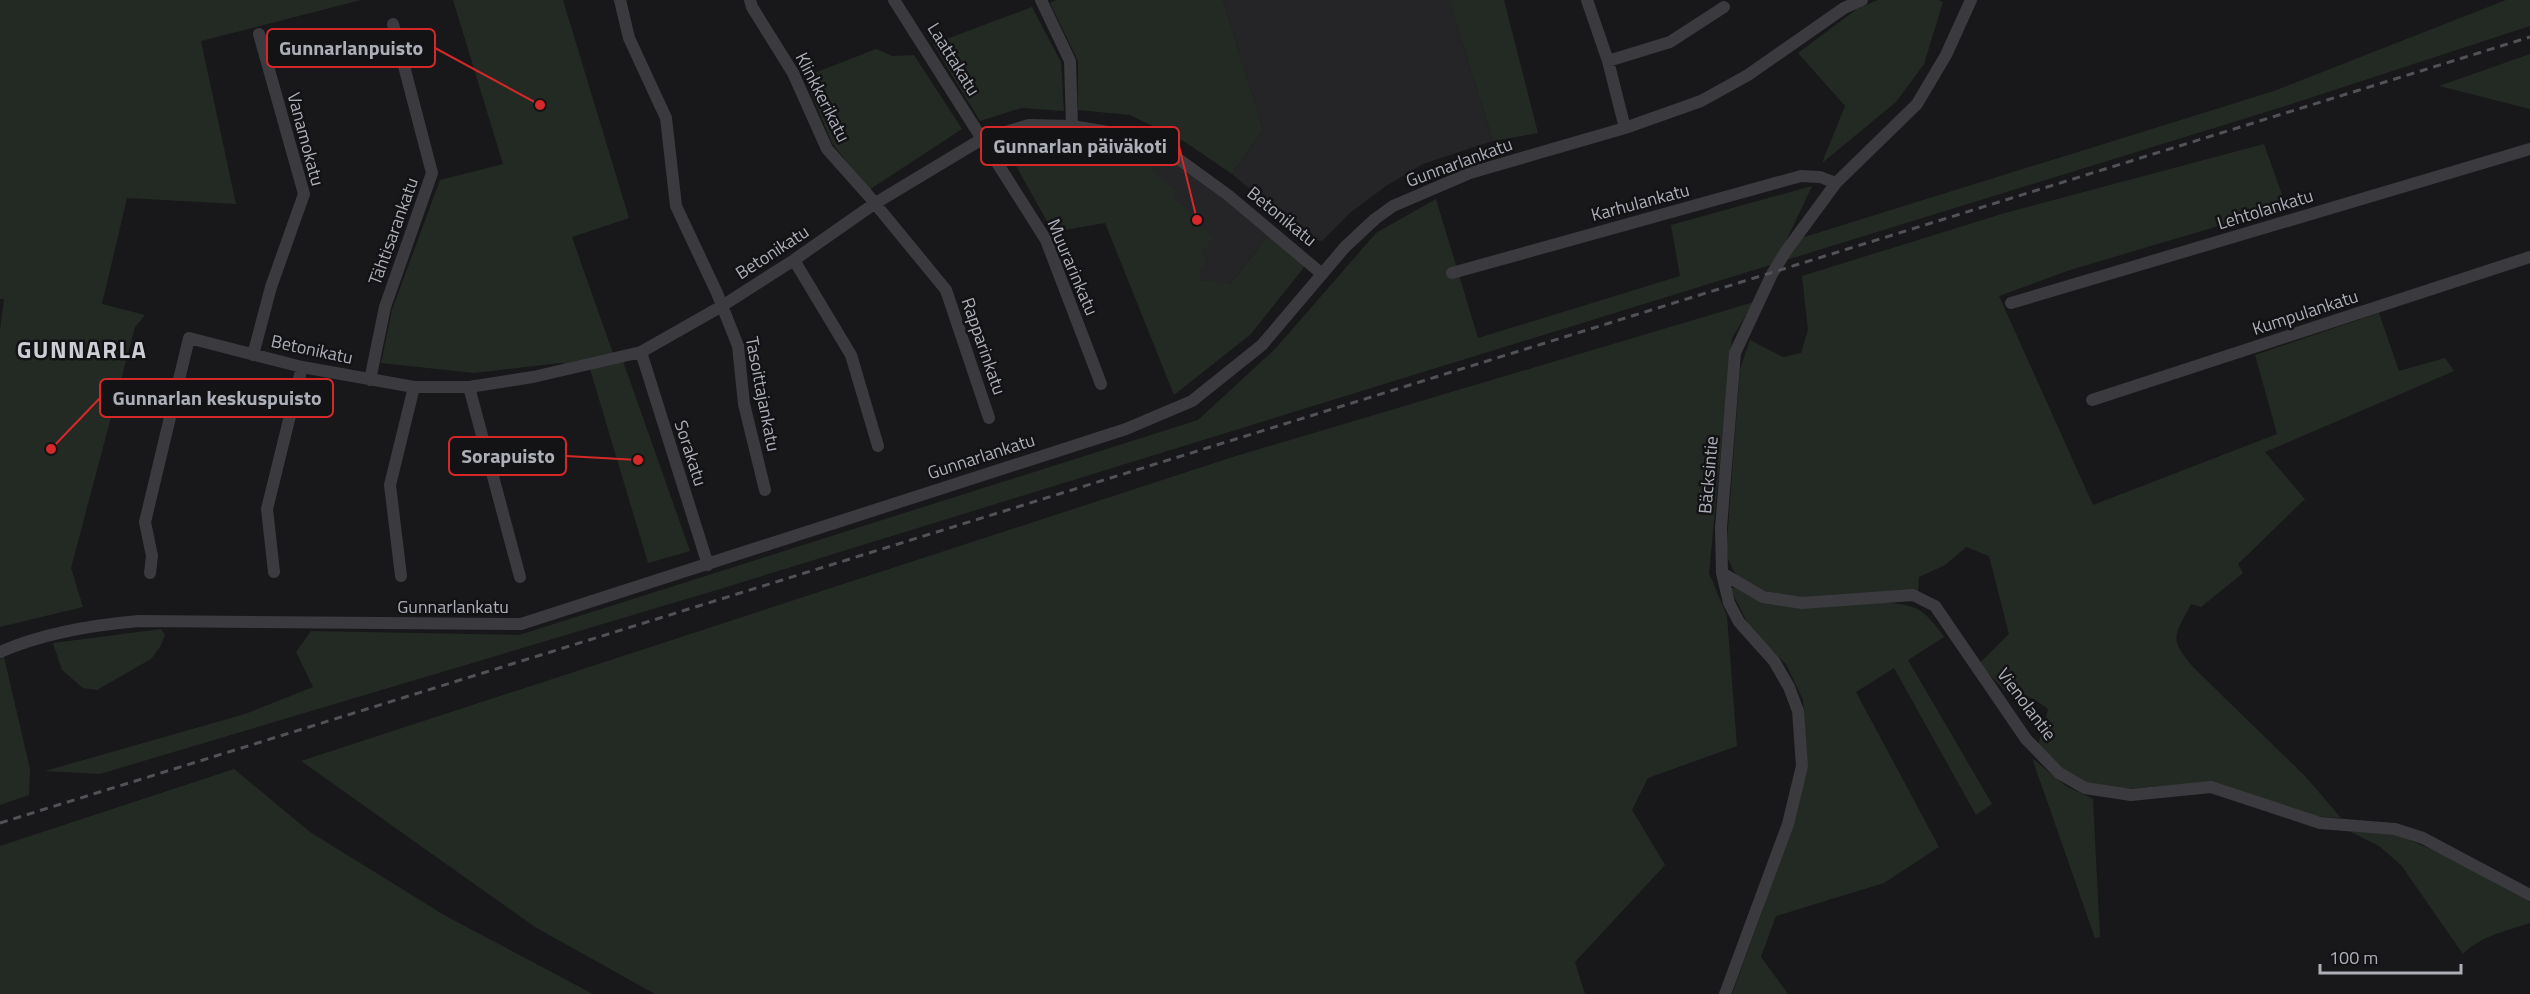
<svg xmlns="http://www.w3.org/2000/svg" width="2530" height="994" font-family="'Titillium Web',sans-serif">
  <style>
    .built { fill: #252427 }
    .green { fill: #232a24 }
    .lines { fill: none; stroke-linecap: round; stroke-linejoin: round }
    .minor { stroke: #3a3a3f; stroke-width: 12 }
    .rail { stroke: #515257; stroke-width: 3; stroke-dasharray: 8 6; stroke-linecap: butt }
    .labels { text-anchor: middle; dominant-baseline: central; stroke-width: 5; stroke-linejoin: round; paint-order: stroke }
    .street-label { font-size: 18px; fill: #acaeb8; stroke: #131315 }
    .district-label { font-size: 24px; font-weight: bold; letter-spacing: 1.5px; fill: #ccced5; stroke: #131315 }
    .leader { fill: none; stroke: #d62828; stroke-width: 2 }
    .callout-dot { fill: #d62828; stroke: #131315; stroke-width: 2 }
    .callout { fill: #131315; stroke: #d62828; stroke-width: 2 }
    .callout-label { font-size: 20px; text-anchor: middle; font-weight: bold; fill: #acaeb8 }
  </style>
  <rect width="100%" height="100%" fill="#18181a"/>
  <path class="built" d="M1223 0H1449L1493 141 1423 164 1386 186 1351 212 1322 241 1309 239 1232 174 1263 129Z
    M1163 154 1195 175 1268 236 1229 285 1202 280 1146 179Z"/>
  <path class="green" d="M0 0H361L201 41 236 204 127 198 102 304 145 315 135 327 71 568 83 607 0 627V330L4 299H0Z
    M453 0H563L629 218 572 237 616 362 623 361 690 551 648 563 590 369 595 367 560 363 474 373 381 363 392 310 440 180 503 164Z
    M1056 0H1223L1263 129 1232 174 1185 142 1130 115 1078 110V61L1050 3Z
    M1449 0H1504L1538 133 1493 141Z
    M1878 0H1938L1943 2 1924 64 1896 102 1822 163 1845 106 1798 53 1857 9Z
    M2506 0H2530V26L2282 107 730 586 100 774 45 771 245 714 313 687 296 652 311 631 519 635 1198 420 1276 348 1376 233 1436 199 1478 338 1680 276 1671 225 1812 186 1785 243 2274 91Z
    M1032 7 1061 62 1064 111 1021 108 980 121 933 44Z
    M876 49 892 56 914 55 962 129 869 190 832 143 804 77Z
    M2530 54V109L2439 86Z
    M1063 130 1111 137 1163 154 1152 170 1177 192 1173 198 1197 217 1194 221 1214 237 1201 254 1208 260 1199 271 1202 280 1230 284 1268 236 1305 266 1251 334 1174 395 1105 223 1053 232 1001 139Z
    M2264 144 2286 206 2070 270 1999 296 2093 505 2277 434 2255 355 2379 313 2399 371 2445 358 2454 371 2265 452 2305 499 2238 564 2243 573 2201 607 2191 604C2174 637 2168 638 2194 668L2306 777 2341 818 2311 816 2215 782 2125 789 2084 782 2060 768 2038 746 2048 709 2032 698 2011 697 1979 664 2009 634 1989 556 1966 547 1945 565 1919 577 1918 593C1873 595 1770 610 1737 575 1732 570 1729 560 1726 554L1740 369 1750 340 1783 357 1801 353 1808 330 1802 276 2005 213Z
    M1754 302 1732 338 1709 573 1727 616 1737 746 1648 778 1632 810 1665 865 1575 962 1585 994H655L535 927 301 761 1236 456Z
    M1730 588H1737C1752 594 1769 603 1785 606 1823 613 1883 594 1915 608 1927 613 1936 626 1944 637L1908 660 1992 804 1976 815 1894 668 1856 692 1939 847 1884 883 1776 916 1761 957 1788 994H1732L1762 912 1807 763 1803 700 1786 664 1750 628Z
    M161 629 165 635 160 647 151 659 97 690 83 688 62 670 53 643Z
    M4 657 30 769 29 795 0 805V659Z
    M2032 758 2066 786 2093 799 2100 937 2095 938Z
    M234 769 310 832 444 915 593 994H0V846Z
    M2349 831 2397 835 2440 853 2530 902V923C2509 930 2478 937 2463 954L2401 865 2379 846Z"/>
  <g class="lines">
    <path class="minor" d="M620 0 629 38 666 118 676 206 717 293 738 346 744 404 765 490
      M750 0 752 7 793 73 827 149 868 195 946 290 989 418
      M894 0 1046 240 1101 384
      M1041 0 1070 61 1072 126
      M1587 0 1608 61 1625 128
      M1608 61 1670 42 1724 7
      M794 260 851 355 878 446
      M1452 273 1801 176 1820 177 1836 183
      M2011 303 2530 149
      M641 352 708 565
      M253 355 271 287 304 194 259 34
      M370 380 385 307 432 173 393 24
      M469 387 520 577
      M2092 400 2530 257
      M274 572 267 509 302 367
      M150 573 152 556 145 522 189 338 302 367 414 387H469L533 377 641 352 722 306 794 260 874 204 982 139 1029 125 1072 126 1120 134 1166 150 1228 195 1322 274
      M1722 573 1763 597 1802 603 1913 595 1935 606 2026 739 2059 773 2085 788 2131 795 2211 787 2320 823 2395 829 2423 838 2530 895
      M401 576 390 485 414 387
      M0 652C43 633 92 625 139 621L521 624 1126 429 1192 401 1262 345 1345 247 1375 219 1393 206 1470 173 1625 128 1701 101 1748 75 1844 8 1862 0
      M1725 994 1788 824 1802 766 1798 711 1789 687 1774 661 1739 622 1729 603 1722 573 1721 528 1735 353 1772 274 1786 251 1836 183 1917 104 1946 55 1971 0"/>
    <path class="rail" d="M0 823 2530 37"/>
  </g>
  <g class="labels">
    <g class="street-label">
      <text transform="translate(954 59) rotate(58)">Laattakatu</text>
      <text transform="translate(823 97) rotate(63)">Klinkkerikatu</text>
      <text transform="translate(306 139) rotate(75)">Vanamokatu</text>
      <text transform="translate(1459 162) rotate(-20)">Gunnarlankatu</text>
      <text transform="translate(1640 202) rotate(-15)">Karhulankatu</text>
      <text transform="translate(2265 209) rotate(-17)">Lehtolankatu</text>
      <text transform="translate(1282 216) rotate(39)">Betonikatu</text>
      <text transform="translate(393 231) rotate(-70)">Tähtisarankatu</text>
      <text transform="translate(772 252) rotate(-33)">Betonikatu</text>
      <text transform="translate(1073 267) rotate(67)">Muurarinkatu</text>
      <text transform="translate(2305 312) rotate(-18)">Kumpulankatu</text>
      <text transform="translate(984 346) rotate(71)">Rapparinkatu</text>
      <text transform="translate(312 349) rotate(12)">Betonikatu</text>
      <text transform="translate(763 394) rotate(79)">Tasoittajankatu</text>
      <text transform="translate(691 453) rotate(72)">Sorakatu</text>
      <text transform="translate(981 456) rotate(-18)">Gunnarlankatu</text>
      <text transform="translate(1708 475) rotate(-85)">Bäcksintie</text>
      <text x="453" y="606">Gunnarlankatu</text>
      <text transform="translate(2027 704) rotate(53)">Vienolantie</text>
    </g>
    <g class="district-label">
      <text x="82" y="349">GUNNARLA</text>
    </g>
  </g>
  <path class="leader" d="M540 105L435 48M1197 220L1179 146M51 449L100 398M638 460L566 456"/>
  <g class="callout-dot">
    <circle cx="540" cy="105" r="6"/>
    <circle cx="1197" cy="220" r="6"/>
    <circle cx="51" cy="449" r="6"/>
    <circle cx="638" cy="460" r="6"/>
  </g>
  <g class="callout">
    <rect x="267" y="29" width="168" height="38" rx="6"/>
    <rect x="981" y="127" width="198" height="38" rx="6"/>
    <rect x="100" y="379" width="233" height="38" rx="6"/>
    <rect x="449" y="437" width="117" height="38" rx="6"/>
  </g>
  <g class="callout-label">
    <text x="351" y="55">Gunnarlanpuisto</text>
    <text x="1080" y="153">Gunnarlan päiväkoti</text>
    <text x="217" y="405">Gunnarlan keskuspuisto</text>
    <text x="508" y="463">Sorapuisto</text>
  </g>
  <path d="M2320 964v9h141v-9" fill="none" stroke="#acaeb8" stroke-width="3"/>
  <text x="2329" y="964" font-size="18" fill="#acaeb8" stroke="#131315" stroke-width="4.5" paint-order="stroke">100 m</text>
</svg>
